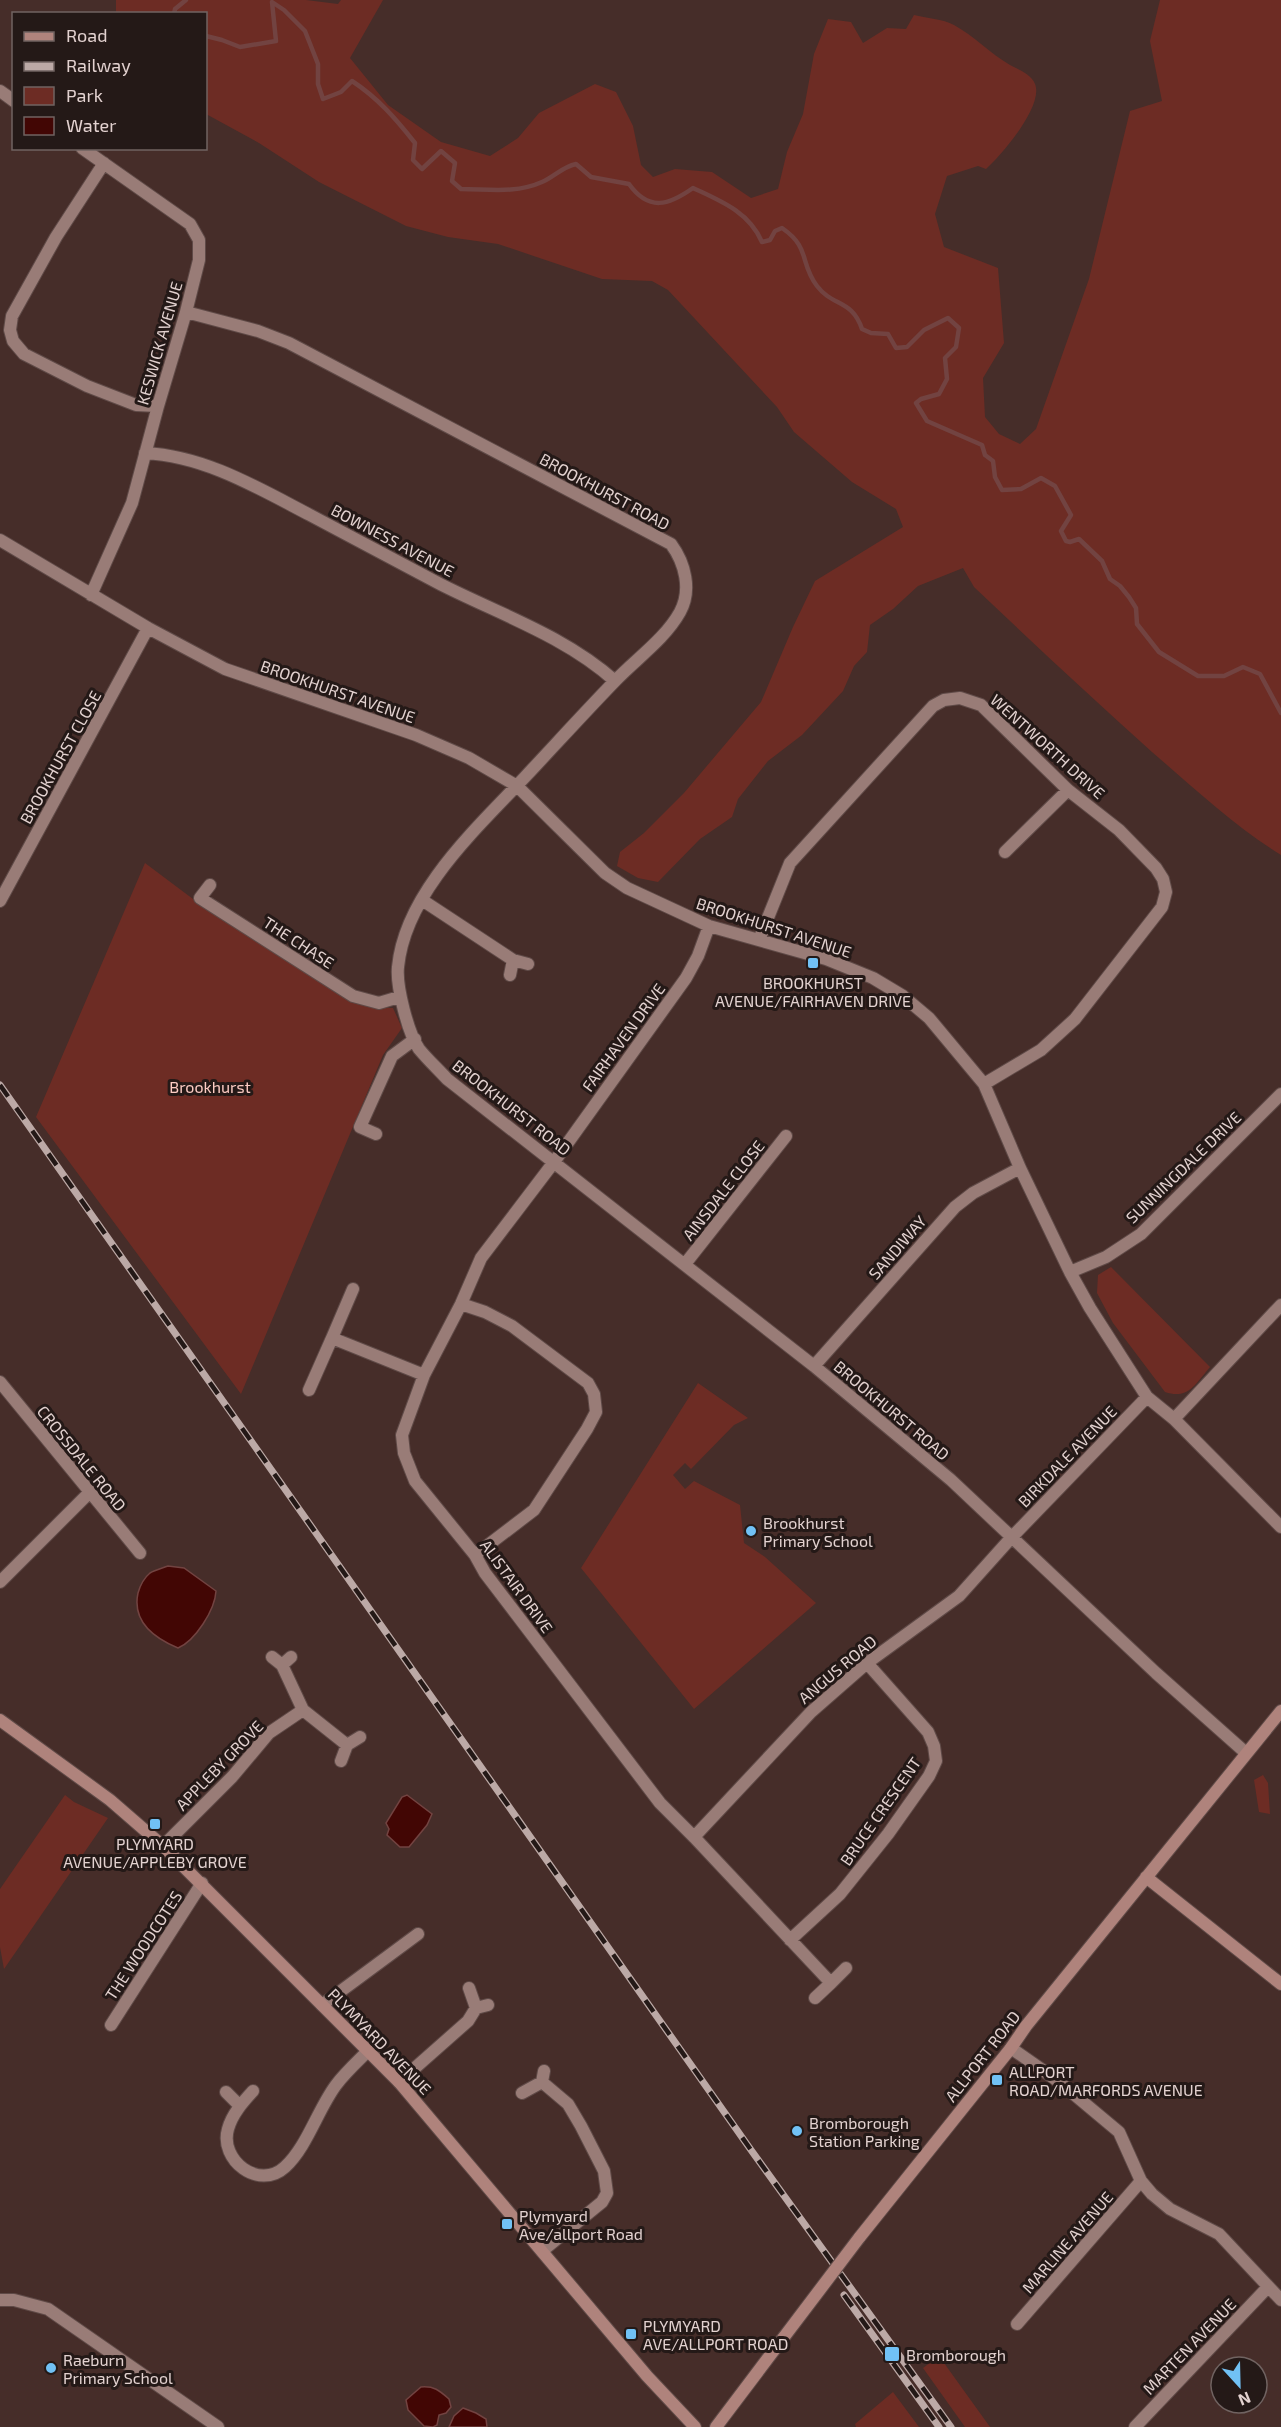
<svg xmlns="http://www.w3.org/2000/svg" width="1281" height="2427" font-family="'Exo 2',sans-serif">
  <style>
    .green { fill: #6d2c24 }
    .water { fill: #420604; stroke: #724341; stroke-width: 1.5 }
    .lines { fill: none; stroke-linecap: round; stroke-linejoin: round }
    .stream { stroke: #724341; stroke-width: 4.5 }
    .street-casing { stroke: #5f4a47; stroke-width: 14 }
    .secondary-casing { stroke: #5f4a47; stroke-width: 14 }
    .street { stroke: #997c77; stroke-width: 12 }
    .secondary { stroke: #af837c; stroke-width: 12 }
    .rail-casing { stroke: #bca9a6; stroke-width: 7 }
    .rail { stroke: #241917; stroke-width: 4.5; stroke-dasharray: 14; stroke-linecap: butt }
    .secondary-bridge-casing { stroke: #5f4a47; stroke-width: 14; stroke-linecap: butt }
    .secondary-bridge { stroke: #af837c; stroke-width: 12 }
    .poi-dot { fill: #71c1f5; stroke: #241917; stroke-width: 2 }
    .labels { text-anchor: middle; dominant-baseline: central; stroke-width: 6; stroke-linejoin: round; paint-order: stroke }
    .street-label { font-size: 16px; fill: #e3d2d0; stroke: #241917 }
    .poi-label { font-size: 16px; fill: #e3d2d0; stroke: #241917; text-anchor: start }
    .park-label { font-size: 16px; fill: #fccbc3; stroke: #241917 }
  </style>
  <rect width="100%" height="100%" fill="#462d29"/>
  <path class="green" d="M116 0H306L338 4 341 0H383L350 58 388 105 441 142 490 156 518 138 539 113 595 84 616 92 633 126 641 165 653 177 675 169 712 172 751 198 778 189 787 152 803 114 814 54 828 19 851 22 863 43 887 28 906 29 914 15C926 18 943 19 954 25 974 36 991 54 1010 65 1019 70 1031 74 1035 84 1044 105 1002 155 986 169L978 166 947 176 935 214 944 247 998 268 1004 343 983 378 985 417 999 434 1020 444 1036 429 1089 279 1130 111 1162 101 1150 41 1160 0H1281V855C1234 826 1194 788 1152 752 1092 698 1033 643 974 587L963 568 918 586 893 609 870 625 867 652 854 666 843 691 802 735 768 761 738 799 732 817 700 839 658 882 638 878 617 866 620 852 644 833 684 793 761 702 793 627 815 581 903 527 896 509 852 482 794 432 777 407 668 290 652 281 602 279 498 244 448 237 406 226 319 182 259 143 206 114V14L116 13Z
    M145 863 197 902 315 978 371 1007 393 1008 402 1028 383 1055 241 1394 36 1117Z
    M1111 1267 1210 1367C1196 1383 1189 1400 1165 1392L1113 1323 1097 1293 1098 1275Z
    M698 1383 748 1418 734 1425 691 1469 685 1463 673 1475 685 1489 694 1481 740 1505 744 1543 765 1557 816 1603 694 1709 581 1568Z
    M1263 1775 1268 1783 1270 1814 1259 1812 1254 1780Z
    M65 1795 74 1802 108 1818 4 1969 0 1947V1889Z
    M939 2356 990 2427H965L923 2368Z
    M893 2392 919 2427H856L855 2424Z"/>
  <path class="water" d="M168 1566 184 1568 216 1591C215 1610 195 1641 178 1648 154 1638 132 1621 138 1593 140 1586 144 1578 150 1573 155 1570 163 1568 168 1566Z
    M407 1795 432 1814 427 1825 409 1847H400L387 1835 389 1829 386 1823 402 1797Z
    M421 2387C434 2386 439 2390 449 2399L451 2407 446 2413 439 2415 437 2425 433 2427 424 2426 408 2410 406 2400Z
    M463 2408 476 2413 486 2419 487 2427H449L454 2416Z"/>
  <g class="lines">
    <path class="stream" d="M174 14 175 9 186 0
      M206 36 222 40 240 47 276 41 272 2 284 10 305 31 318 64V84L323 99 341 92 352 81C378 98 396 119 415 143L413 160 422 169 441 151 455 163 452 181 461 189C488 189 515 194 542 182 554 177 562 167 576 164L591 177 629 184C649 212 669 205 693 188 721 201 749 212 762 242L770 240 775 231 782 228C811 248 799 262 817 286 833 307 852 299 862 329L871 333 888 334 896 348 907 347 924 330 948 318 959 328 956 347 945 358 947 379 939 394 921 399 916 403 927 421 982 445 985 455 993 461 995 477 1002 490 1021 489 1041 478 1055 486 1071 515 1061 531 1066 541 1070 542 1079 539 1102 561 1110 579 1120 586 1129 597 1136 608 1137 624 1159 652 1198 676H1224L1243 667 1260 674 1281 713"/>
    <defs>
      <path id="street" d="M0 91 14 101
        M82 148 190 224 199 240V260L186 312 158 406 132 503 91 595
        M104 163 56 237 12 316 10 330 13 341 24 354 87 386 136 405 158 406
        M186 312 258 331 289 343 671 544C685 563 692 590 680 612 665 639 636 659 615 681 584 713 555 745 525 777 477 828 405 893 398 967 396 986 408 1033 419 1049 428 1060 438 1069 447 1079L814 1366 951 1480 1156 1673 1246 1753
        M145 453C205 456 258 488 310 515 354 538 396 561 440 584 499 614 565 636 615 681
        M0 540 148 628 225 669 416 735 469 758 517 786 605 873 627 888 709 926 826 959 873 978 903 996 929 1018 984 1084 1020 1168 1070 1272 1090 1308 1147 1397 1174 1419 1281 1527
        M1005 852 1068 790
        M210 885 200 898 353 996 379 1003 399 997
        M422 900 513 960 528 964
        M0 901 148 628
        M709 926 698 956 686 978 554 1162 481 1258 461 1304 424 1375 402 1435 404 1453 415 1481 475 1555 485 1573 660 1803 694 1837 831 1983 846 1968
        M759 940 790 863 933 706 944 700 960 698 981 705 1068 790 1119 830 1156 868 1163 879 1166 892 1162 907 1075 1019 1041 1050 984 1084
        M510 975 513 960
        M376 1134 360 1127 392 1056 415 1039
        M685 1264 786 1136
        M1070 1272 1106 1257 1141 1234 1281 1094
        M461 1304 485 1312 512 1326 588 1383 594 1394 596 1412 587 1429 534 1510 475 1555
        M332 1338 353 1289
        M814 1366 955 1207 973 1193 1020 1168
        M0 1382 140 1553
        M309 1390 332 1338 424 1375
        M1174 1419 1281 1305
        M0 1582 89 1493
        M272 1657 282 1665 303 1710 347 1745 341 1761
        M282 1665 291 1657
        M347 1745 360 1737
        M694 1837 811 1712 867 1663 959 1596 1011 1538 1147 1397
        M163 1846 232 1777 269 1733 303 1710
        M790 1940 840 1894 888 1834 929 1776 936 1761 934 1746 928 1732 867 1663
        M469 1988 476 2008
        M815 1998 831 1983
        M322 2005 418 1934
        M111 2025 202 1883
        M1011 2048 1058 2081 1119 2132 1141 2181 1152 2194 1170 2209 1219 2234 1281 2300
        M399 2082 468 2021 476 2008 488 2005
        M253 2091C243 2102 232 2114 228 2129 219 2160 259 2191 285 2167 307 2147 318 2109 336 2085 345 2073 357 2062 368 2051
        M226 2092 239 2105
        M522 2093 542 2082
        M542 2251 602 2202 607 2193 604 2171 581 2126 568 2104 542 2082 544 2071
        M0 2300H14L48 2309 218 2427
        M1017 2324 1141 2181
        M1135 2427 1268 2287"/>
      <path id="secondary" d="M0 1720 110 1800 163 1846 399 2082 647 2376 695 2427
        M1146 1877 1281 1984
        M859 2238 1011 2048 1026 2026 1281 1711
        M716 2427 784 2337"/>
    </defs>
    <use href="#street" class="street-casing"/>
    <use href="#secondary" class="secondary-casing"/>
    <use href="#street" class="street"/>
    <use href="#secondary" class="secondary"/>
    <defs>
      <path id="rail" d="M0 1085 751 2150 951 2427
        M844 2295 939 2427"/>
    </defs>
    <use href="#rail" class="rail-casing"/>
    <use href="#rail" class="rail"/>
    <defs>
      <path id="secondary-bridge" d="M784 2337 859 2238"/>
    </defs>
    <use href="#secondary-bridge" class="secondary-bridge-casing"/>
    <use href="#secondary-bridge" class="secondary-bridge"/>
  </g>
  <g class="poi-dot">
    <rect x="807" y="957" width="12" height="12" rx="3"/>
    <circle cx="751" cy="1531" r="6"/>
    <rect x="149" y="1818" width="12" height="12" rx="3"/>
    <rect x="991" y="2074" width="12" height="12" rx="3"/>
    <circle cx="797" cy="2131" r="6"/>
    <rect x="501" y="2218" width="12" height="12" rx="3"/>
    <rect x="625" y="2328" width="12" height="12" rx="3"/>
    <rect x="884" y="2346" width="16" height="16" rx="3"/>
    <circle cx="51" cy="2368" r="6"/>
  </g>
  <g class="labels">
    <g class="street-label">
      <text transform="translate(159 343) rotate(-74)">KESWICK AVENUE</text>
      <text transform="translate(605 491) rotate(28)">BROOKHURST ROAD</text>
      <text transform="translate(393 540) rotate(28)">BOWNESS AVENUE</text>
      <text transform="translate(338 691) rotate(19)">BROOKHURST AVENUE</text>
      <text transform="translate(1048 746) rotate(42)">WENTWORTH DRIVE</text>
      <text transform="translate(60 757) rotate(-61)">BROOKHURST CLOSE</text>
      <text transform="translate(774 927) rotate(18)">BROOKHURST AVENUE</text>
      <text transform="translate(299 942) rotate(33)">THE CHASE</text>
      <text transform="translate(623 1037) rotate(-54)">FAIRHAVEN DRIVE</text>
      <text transform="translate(512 1107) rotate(38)">BROOKHURST ROAD</text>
      <text transform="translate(1183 1167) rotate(-44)">SUNNINGDALE DRIVE</text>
      <text transform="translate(723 1190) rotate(-52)">AINSDALE CLOSE</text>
      <text transform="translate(897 1247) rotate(-49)">SANDIWAY</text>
      <text transform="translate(892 1410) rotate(40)">BROOKHURST ROAD</text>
      <text transform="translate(1067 1456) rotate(-46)">BIRKDALE AVENUE</text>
      <text transform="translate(82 1458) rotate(51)">CROSSDALE ROAD</text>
      <text transform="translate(517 1586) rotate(54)">ALISTAIR DRIVE</text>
      <text transform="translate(837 1669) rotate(-40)">ANGUS ROAD</text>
      <text transform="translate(219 1765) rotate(-46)">APPLEBY GROVE</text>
      <text transform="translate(880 1811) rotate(-55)">BRUCE CRESCENT</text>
      <text transform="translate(143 1945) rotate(-57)">THE WOODCOTES</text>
      <text transform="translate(380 2041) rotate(46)">PLYMYARD AVENUE</text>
      <text transform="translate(982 2056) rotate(-52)">ALLPORT ROAD</text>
      <text transform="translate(1067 2242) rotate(-49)">MARLINE AVENUE</text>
      <text transform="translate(1189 2346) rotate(-46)">MARTEN AVENUE</text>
    </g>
    <g class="poi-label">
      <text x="813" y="982" text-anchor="middle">BROOKHURST<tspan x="813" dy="18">AVENUE/FAIRHAVEN DRIVE</tspan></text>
      <text x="763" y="1522">Brookhurst<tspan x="763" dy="18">Primary School</tspan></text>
      <text x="155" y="1843" text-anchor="middle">PLYMYARD<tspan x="155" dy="18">AVENUE/APPLEBY GROVE</tspan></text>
      <text x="1009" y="2071">ALLPORT<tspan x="1009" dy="18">ROAD/MARFORDS AVENUE</tspan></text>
      <text x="809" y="2122">Bromborough<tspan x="809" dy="18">Station Parking</tspan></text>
      <text x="519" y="2215">Plymyard<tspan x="519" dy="18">Ave/allport Road</tspan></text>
      <text x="643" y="2325">PLYMYARD<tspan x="643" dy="18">AVE/ALLPORT ROAD</tspan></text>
      <text x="906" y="2354">Bromborough</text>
      <text x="63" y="2359">Raeburn<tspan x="63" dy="18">Primary School</tspan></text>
    </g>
    <g class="park-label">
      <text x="210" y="1086">Brookhurst</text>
    </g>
  </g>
  <rect x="12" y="12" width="195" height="138" fill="#241917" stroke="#706361" stroke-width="1.5"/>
  <rect x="24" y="32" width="30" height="9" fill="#af837c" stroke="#706361" stroke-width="1.5"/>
  <text x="66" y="42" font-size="18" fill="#e3d2d0">Road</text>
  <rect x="24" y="62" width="30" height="9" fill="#bca9a6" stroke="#706361" stroke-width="1.5"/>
  <text x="66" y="72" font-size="18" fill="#e3d2d0">Railway</text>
  <rect x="24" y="87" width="30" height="18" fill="#6d2c24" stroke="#706361" stroke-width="1.5"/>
  <text x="66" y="102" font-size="18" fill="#e3d2d0">Park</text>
  <rect x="24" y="117" width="30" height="18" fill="#420604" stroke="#706361" stroke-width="1.5"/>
  <text x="66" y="132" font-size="18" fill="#e3d2d0">Water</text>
  <g transform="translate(1239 2385) rotate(158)"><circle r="28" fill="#241917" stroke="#706361" stroke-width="1.5"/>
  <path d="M0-4.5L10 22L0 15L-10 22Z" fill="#71c1f5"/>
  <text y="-9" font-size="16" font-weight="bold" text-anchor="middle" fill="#e3d2d0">N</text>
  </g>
</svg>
